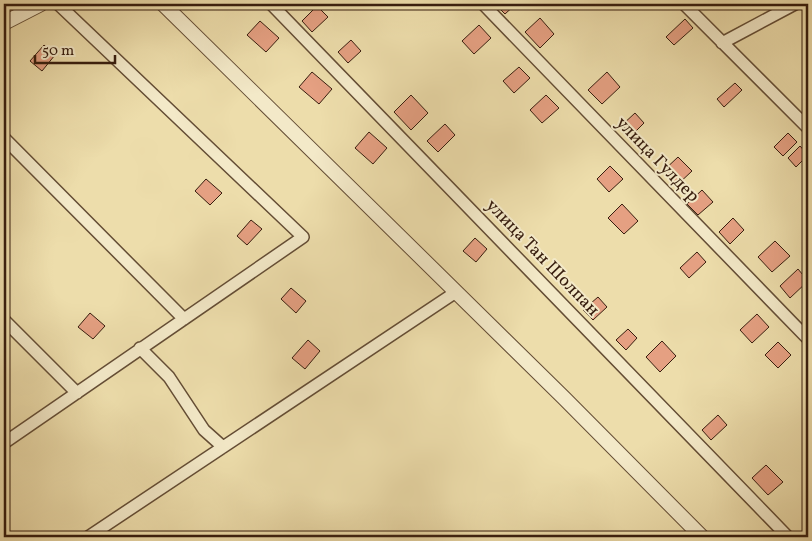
<svg xmlns="http://www.w3.org/2000/svg" width="812" height="541" font-family="Vollkorn,serif">
  <style>
    .building { fill: #e5a082; stroke: #371d0e }
    .lines { fill: none; stroke-linecap: round; stroke-linejoin: round }
    .minor-casing { stroke: #644d35; stroke-width: 14 }
    .tertiary-casing { stroke: #644d35; stroke-width: 16 }
    .minor { stroke: #f3e9c8; stroke-width: 11 }
    .tertiary { stroke: #f3e9c8; stroke-width: 14 }
    .labels { text-anchor: middle; dominant-baseline: central; stroke-width: 4; stroke-linejoin: round; paint-order: stroke }
    .street-label { font-size: 18px; fill: #371d0e; stroke: #f3e9c8 }
  </style>
  <rect width="100%" height="100%" fill="#edddab"/>
  <filter id="stains"><feTurbulence type="fractalNoise" baseFrequency=".004" numOctaves="4"/><feColorMatrix values="0 0 0 0 .2 0 0 0 0 .09 0 0 0 0 .02 0 0 0 .5 -.17"/></filter>
  <radialGradient id="worn" r=".72"><stop offset=".6" stop-color="#630" stop-opacity="0"/><stop offset="1" stop-color="#630" stop-opacity=".3"/></radialGradient>
  <path class="building" d="M495 4H516L505 14Z
    M317 6 328 17 312 32 302 21Z
    M540 18 554 34 540 48 525 32Z
    M685 19 693 28 674 45 666 37Z
    M260 21 279 38 266 52 247 35Z
    M479 25 491 38 474 54 462 41Z
    M351 40 361 51 348 63 338 52Z
    M44 45 55 55 42 71 30 61Z
    M519 67 530 78 514 93 503 81Z
    M312 72 332 89 319 104 299 87Z
    M607 72 620 87 602 104 588 90Z
    M735 83 742 90 724 107 717 99Z
    M411 95 428 113 411 130 394 112Z
    M546 95 559 108 542 123 530 110Z
    M635 113 644 123 632 135 622 125Z
    M445 124 455 135 438 152 427 141Z
    M369 132 387 148 373 164 355 148Z
    M788 133 797 142 783 156 774 147Z
    M800 146 808 155 796 167 788 158Z
    M678 157 692 171 676 186 662 172Z
    M610 166 623 179 609 192 597 179Z
    M206 179 222 193 210 205 195 191Z
    M702 190 713 202 698 215 687 204Z
    M622 204 638 221 624 234 608 218Z
    M733 218 744 230 730 244 719 232Z
    M251 220 262 229 247 245 237 236Z
    M475 238 487 249 476 262 463 251Z
    M775 241 790 256 772 272 758 257Z
    M697 252 706 262 689 278 680 268Z
    M798 269 808 281 790 298 780 286Z
    M291 288 306 301 296 313 281 299Z
    M598 297 607 307 593 320 583 310Z
    M90 313 105 326 93 339 78 327Z
    M757 314 769 327 752 343 740 330Z
    M628 329 637 338 626 350 616 340Z
    M308 340 320 351 305 369 292 358Z
    M662 341 676 356 660 372 646 357Z
    M778 342 791 355 778 368 765 355Z
    M718 415 727 425 711 440 702 430Z
    M766 465 783 482 768 495 752 478Z"/>
  <g class="lines">
    <defs>
      <path id="minor" d="M271 4 788 537
        M483 4 808 339
        M684 4 808 128
        M722 43 795 4
        M4 138 184 319
        M4 320 77 393
        M140 348 169 377 204 430 223 447
        M4 443 303 237 58 4
        M88 537 456 292"/>
      <path id="tertiary" d="M163 4 564 398 702 537
        M4 23 41 4"/>
    </defs>
    <use href="#minor" class="minor-casing"/>
    <use href="#tertiary" class="tertiary-casing"/>
    <use href="#minor" class="minor"/>
    <use href="#tertiary" class="tertiary"/>
  </g>
  <g class="labels">
    <g class="street-label">
      <text transform="translate(657 160) rotate(46)">улица Гулдер</text>
      <text transform="translate(542 258) rotate(46)">улица Тан Шолпан</text>
    </g>
  </g>
  <rect width="812" height="541" fill="none" stroke="#edddab" stroke-width="20"/>
  <rect x="5" y="5" width="802" height="531" fill="none" stroke="#371d0e" stroke-width="2.5"/>
  <rect x="10" y="10" width="792" height="521" fill="none" stroke="#371d0e"/>
  <path d="M35 55v8h80v-8" fill="none" stroke="#371d0e" stroke-width="2.5"/>
  <text x="42" y="55" font-size="15" fill="#371d0e" stroke="#f3e9c8" stroke-width="4" paint-order="stroke">50 m</text>
  <rect width="100%" height="100%" filter="url(#stains)"/>
  <rect width="100%" height="100%" fill="url(#worn)"/>
</svg>
